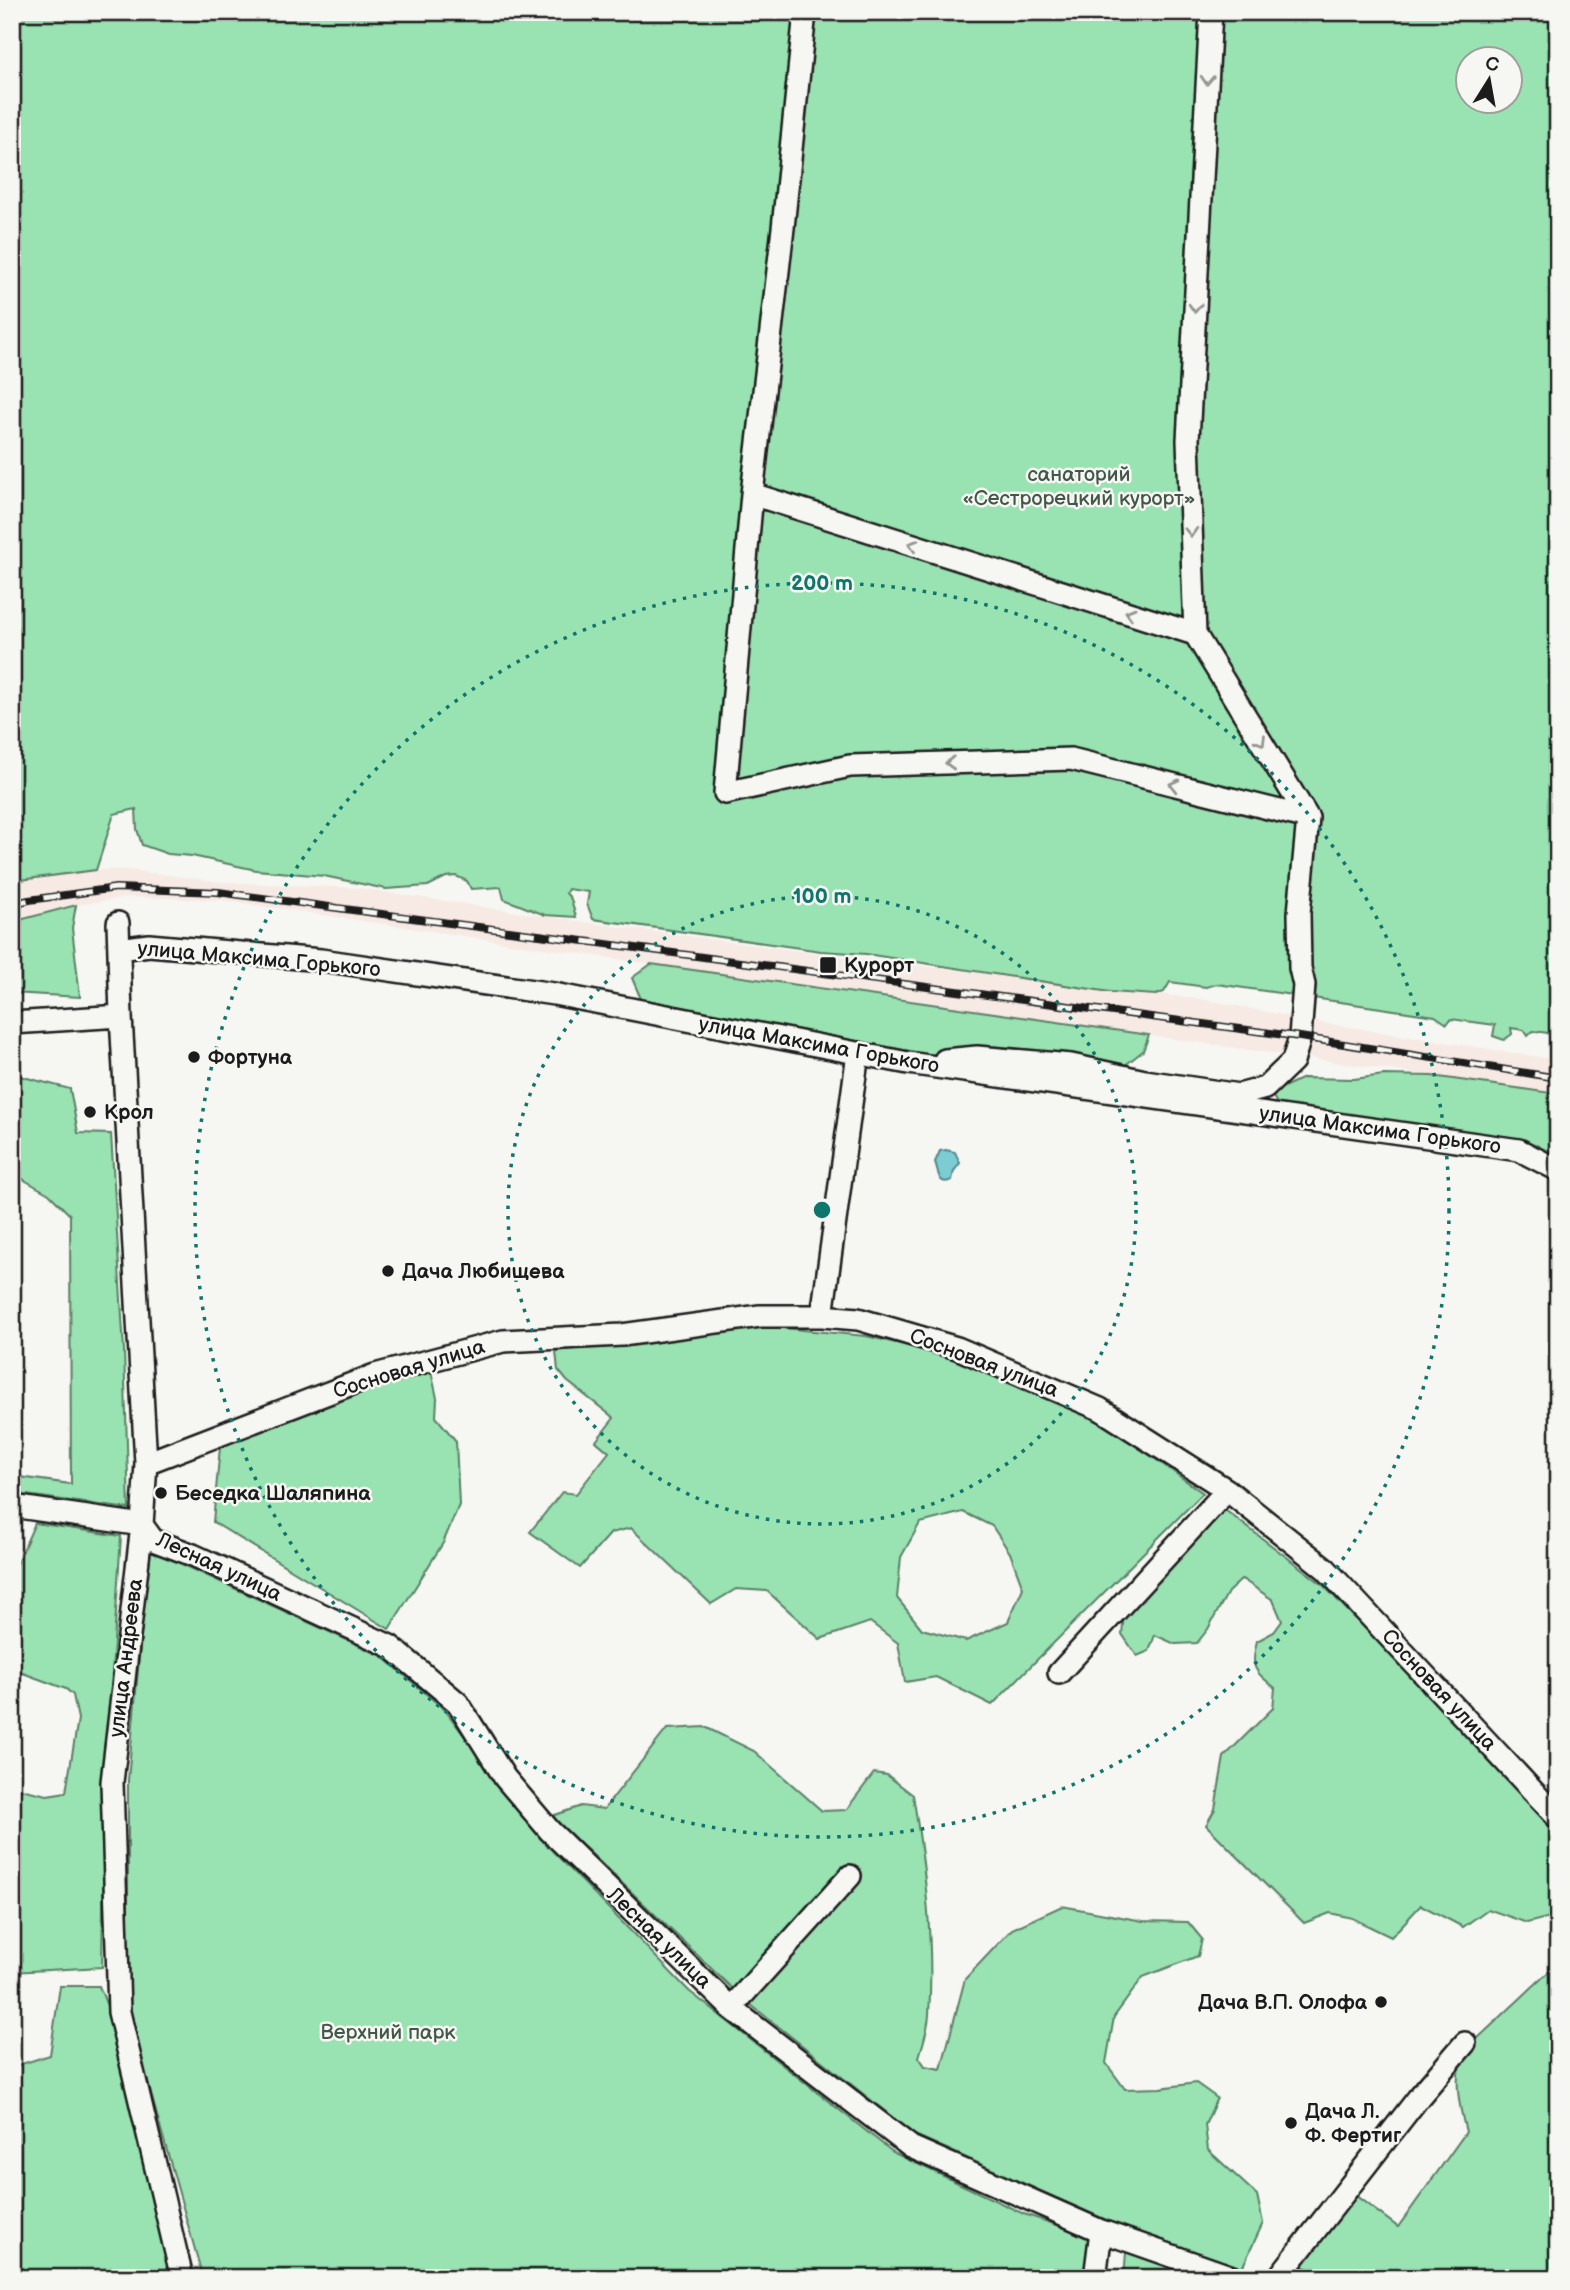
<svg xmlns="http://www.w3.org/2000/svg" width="1570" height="2290" font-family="'Balsamiq Sans',sans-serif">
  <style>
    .built { fill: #f7e9e3 }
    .green { fill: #99e2b1; stroke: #5a7f66; stroke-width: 2; fill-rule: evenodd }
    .water { fill: #7bccd4; stroke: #55868a; stroke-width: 2 }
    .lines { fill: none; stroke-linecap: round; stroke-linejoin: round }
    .minor-casing { stroke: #1c1c1c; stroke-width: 26 }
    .minor { stroke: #f6f6f2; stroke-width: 21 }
    .rail-casing { stroke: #1c1c1c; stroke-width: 8 }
    .rail { stroke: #f6f6f2; stroke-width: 5; stroke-dasharray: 16; stroke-linecap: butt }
    .oneway { stroke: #949492 }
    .ring { fill: none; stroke: #0f766e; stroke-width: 3.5; stroke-dasharray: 3.5 7 }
    .poi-dot { fill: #1c1c1c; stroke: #f6f6f2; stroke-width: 2.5 }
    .labels { text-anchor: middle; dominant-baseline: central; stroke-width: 5; stroke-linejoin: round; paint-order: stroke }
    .park-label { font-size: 21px; fill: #425749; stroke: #f6f6f2 }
    .street-label { font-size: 21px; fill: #1c1c1c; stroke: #f6f6f2 }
    .poi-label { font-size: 21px; font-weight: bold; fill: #1c1c1c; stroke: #f6f6f2; text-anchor: start }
    .centre { fill: #0f766e; stroke: #f6f6f2; stroke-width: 3.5 }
    .ring-label { font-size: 21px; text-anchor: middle; font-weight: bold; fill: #0f766e; stroke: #f6f6f2; stroke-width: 5; stroke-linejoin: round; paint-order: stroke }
  </style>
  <rect width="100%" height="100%" fill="#f6f6f2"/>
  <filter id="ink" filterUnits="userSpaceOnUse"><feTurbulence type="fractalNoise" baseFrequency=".0143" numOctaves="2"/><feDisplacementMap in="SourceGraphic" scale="14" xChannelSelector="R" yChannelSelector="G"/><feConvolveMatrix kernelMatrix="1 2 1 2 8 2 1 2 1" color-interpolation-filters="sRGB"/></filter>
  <g filter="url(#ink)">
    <path class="built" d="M96 870H129L220 882 358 888 583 922 828 955 1207 1000 1323 1023 1558 1060V1094L651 964 223 900 129 897 76 905 12 922V881Z"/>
    <path class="green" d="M12 12H1558V1042L1556 1034 1533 1031 1528 1036 1524 1030 1511 1028 1512 1034 1504 1040 1493 1036 1495 1025 1451 1019 1447 1024 1435 1016 1217 984 1206 987 1170 982 1164 992 1156 995 1110 992 866 954 821 951 593 919 587 904 589 892 568 889 566 893 571 899 576 917 545 915 504 899 501 887 471 889 467 881 456 876 446 877 428 886 386 889 324 876 256 870 192 856 168 854 142 845 137 829 136 809 114 814 96 870 12 881ZM1468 60H1510V102H1468Z
      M76 905 72 928 80 997 12 993V922Z
      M651 964 1149 1035 1143 1051 1124 1066 982 1047 928 1055 641 999 632 978Z
      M12 1074 70 1089 78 1133 111 1134 124 1350 129 1509 12 1493V1476L71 1484 70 1215 49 1194 12 1173Z
      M1384 1075 1432 1076 1558 1094V1159L1279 1107 1271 1093 1303 1078 1354 1079Z
      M761 1326 866 1336 952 1356 1101 1420 1203 1493 992 1705 936 1677 905 1682 898 1643 870 1622 820 1639 767 1591 736 1589 711 1604 631 1528 611 1533 580 1568 530 1532 562 1492 576 1494 609 1452 596 1441 614 1418 567 1381 558 1370 556 1351ZM963 1512 992 1526 1010 1553 1023 1588 1008 1622 966 1641 922 1629 897 1598 901 1557 920 1523Z
      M431 1371 437 1398 436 1417 456 1441 459 1505 443 1543 389 1629 213 1522 220 1447 375 1384Z
      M1225 1510 1322 1584 1558 1828V1915L1527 1923 1488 1909 1463 1927 1421 1905 1391 1937 1352 1918 1330 1913 1304 1923 1206 1825 1215 1809 1224 1757 1273 1708 1275 1688C1254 1671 1250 1668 1257 1641L1274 1632 1282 1621 1273 1600 1242 1579 1228 1592 1208 1629 1197 1643 1175 1644 1155 1635 1149 1651 1137 1656 1122 1634 1124 1614Z
      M35 1523 121 1536 105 1779 102 1967 12 1972V1787L47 1795 66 1792 78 1719 73 1695 66 1689 12 1669V1574Z
      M149 1549 382 1656 445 1710 541 1839 689 1991 894 2153 1024 2214 1096 2238 1087 2278H203L128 2013V1780Z
      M705 1727 754 1751 822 1811 846 1810 874 1773 887 1775 913 1795C925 1867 934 1942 929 2015 928 2029 923 2044 919 2057L925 2066 941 2069 965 1979 1012 1929 1062 1906 1143 1921 1188 1922 1202 1939 1198 1956 1143 1977 1114 2017 1106 2063 1125 2089 1160 2088 1196 2083 1217 2098 1205 2125 1208 2150 1257 2195 1263 2223 1242 2268 1106 2220 915 2135 741 1997 552 1816 581 1806 604 1809 667 1729Z
      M1558 1963V2278H1331L1302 2266 1356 2196 1398 2227 1466 2132C1459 2105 1454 2082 1461 2054Z
      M60 1986H99L110 2013 173 2278H12V2067L50 2055Z
      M1126 2252 1199 2278H1124Z"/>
    <path class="water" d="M946 1150 955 1152 960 1163 954 1171 952 1180C937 1187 939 1171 935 1162L940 1151Z"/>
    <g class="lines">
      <defs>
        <path id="minor" d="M805 12 783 228 752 494 725 793 850 766 1071 759 1308 818 1195 634 1188 440 1211 12
          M752 494 1195 634
          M118 923 121 1016 146 1463 142 1525 112 1782 119 2012 182 2278
          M119 949 149 945 321 960 554 994 908 1063 1519 1150 1558 1170
          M12 1023 121 1016
          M945 1060 977 1057 1071 1065 1145 1081 1239 1095 1265 1088 1293 1061 1300 1037 1304 985 1300 968 1299 913 1308 818
          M822 1316 858 1053
          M146 1463 375 1375 503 1341 622 1335 760 1316H822L858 1319 957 1348 1100 1409 1227 1490 1326 1569 1558 1818
          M12 1506 142 1525 153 1540 193 1555 390 1646 458 1703 505 1778 550 1831 731 2008 911 2147 1101 2231 1235 2278
          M1059 1673 1227 1490
          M731 2008 850 1876
          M1095 2278 1101 2231
          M1278 2278 1419 2097 1465 2043"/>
      </defs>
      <use href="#minor" class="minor-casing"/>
      <use href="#minor" class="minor"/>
      <defs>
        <path id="rail" d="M12 904 29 900 116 888 218 892 1300 1037 1558 1078"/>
      </defs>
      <use href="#rail" class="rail-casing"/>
      <use href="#rail" class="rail"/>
    </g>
    <defs><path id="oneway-chevron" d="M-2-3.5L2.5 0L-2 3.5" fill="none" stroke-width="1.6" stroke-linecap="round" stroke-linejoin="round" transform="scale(1.75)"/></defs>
    <g class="oneway">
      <use href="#oneway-chevron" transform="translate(1207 80) rotate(93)"/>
      <use href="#oneway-chevron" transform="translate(1195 308) rotate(93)"/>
      <use href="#oneway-chevron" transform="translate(1191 532) rotate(88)"/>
      <use href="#oneway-chevron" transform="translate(913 545) rotate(-163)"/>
      <use href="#oneway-chevron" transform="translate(1130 613) rotate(-163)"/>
      <use href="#oneway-chevron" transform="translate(1261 741) rotate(59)"/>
      <use href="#oneway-chevron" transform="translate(950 763) rotate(178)"/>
      <use href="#oneway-chevron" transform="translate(1174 785) rotate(-166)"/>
    </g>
  </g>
  <g class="ring">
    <circle cx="822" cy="1210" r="314"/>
    <circle cx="822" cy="1210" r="627"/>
  </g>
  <g class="poi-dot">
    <rect x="819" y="956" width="18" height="18" rx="3.5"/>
    <circle cx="194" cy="1057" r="7"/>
    <circle cx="90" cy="1112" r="7"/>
    <circle cx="388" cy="1271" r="7"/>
    <circle cx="161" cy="1493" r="7"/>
    <circle cx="1381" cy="2002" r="7"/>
    <circle cx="1291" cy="2123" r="7"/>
  </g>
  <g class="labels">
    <g class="park-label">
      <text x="1079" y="474">санаторий<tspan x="1079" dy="24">«Сестрорецкий курорт»</tspan></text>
      <text x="388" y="2032">Верхний парк</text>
    </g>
    <g class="street-label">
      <text transform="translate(259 959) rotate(5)">улица Максима Горького</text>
      <text transform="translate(819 1045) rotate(10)">улица Максима Горького</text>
      <text transform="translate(1380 1130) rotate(8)">улица Максима Горького</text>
      <text transform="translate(984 1363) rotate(21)">Сосновая улица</text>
      <text transform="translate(409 1369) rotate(-17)">Сосновая улица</text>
      <text transform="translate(219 1567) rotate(25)">Лесная улица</text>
      <text transform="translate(126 1658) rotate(-83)">улица Андреева</text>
      <text transform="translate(1439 1690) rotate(47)">Сосновая улица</text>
      <text transform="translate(659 1938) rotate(44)">Лесная улица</text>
    </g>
    <g class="poi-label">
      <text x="844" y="965">Курорт</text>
      <text x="208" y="1057">Фортуна</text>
      <text x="104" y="1112">Крол</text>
      <text x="402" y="1271">Дача Любищева</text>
      <text x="175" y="1493">Беседка Шаляпина</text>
      <text x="1367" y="2002" text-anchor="end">Дача В.П. Олофа</text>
      <text x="1305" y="2111">Дача Л.<tspan x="1305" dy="24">Ф. Фертиг</tspan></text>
    </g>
  </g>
  <circle cx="822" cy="1210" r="10" class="centre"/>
  <g class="ring-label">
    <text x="822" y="590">200 m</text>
    <text x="822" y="903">100 m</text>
  </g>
  <rect width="1570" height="2290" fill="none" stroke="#f6f6f2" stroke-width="42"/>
  <rect x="21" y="21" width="1528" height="2248" fill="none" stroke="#1c1c1c" stroke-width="2.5" filter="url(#ink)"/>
  <g transform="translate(1489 80) rotate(11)"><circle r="33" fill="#f6f6f2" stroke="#9f9f9c" stroke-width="2"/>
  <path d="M0-5L12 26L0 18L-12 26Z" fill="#1c1c1c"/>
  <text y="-10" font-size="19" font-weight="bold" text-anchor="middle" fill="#1c1c1c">С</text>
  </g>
</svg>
